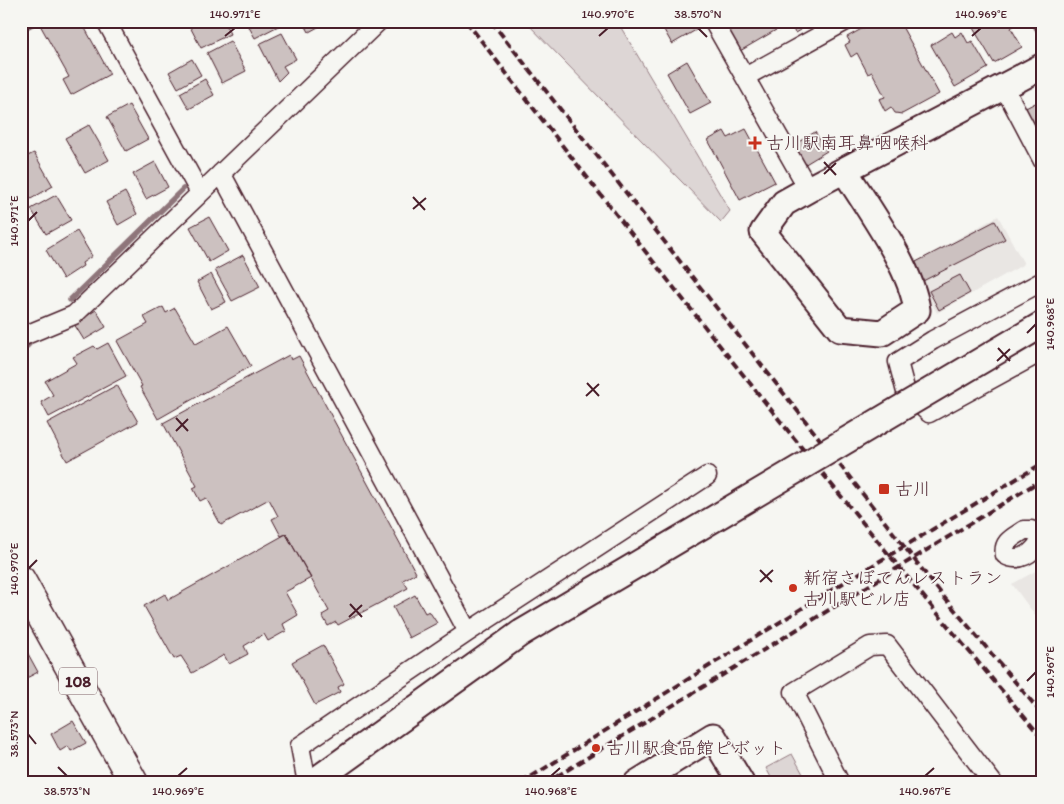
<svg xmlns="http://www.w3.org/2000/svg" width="1064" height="804" font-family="Itim,'Klee One',sans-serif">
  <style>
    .built { fill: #e9e6e3 }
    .green { fill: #ddd6d5; stroke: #947a80 }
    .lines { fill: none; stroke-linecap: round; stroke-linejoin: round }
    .stream { stroke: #8e747a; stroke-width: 5.5 }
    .building { fill: #ccc1c0; stroke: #4a1f2b }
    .street-casing { stroke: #4a1f2b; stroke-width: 21 }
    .secondary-casing { stroke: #4a1f2b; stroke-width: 29 }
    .highway-casing { stroke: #4a1f2b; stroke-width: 31 }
    .street { stroke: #f6f6f2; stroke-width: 18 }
    .secondary { stroke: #f6f6f2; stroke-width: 25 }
    .highway { stroke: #f6f6f2; stroke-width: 28 }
    .rail { stroke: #4a1f2b; stroke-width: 4; stroke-dasharray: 8 4; stroke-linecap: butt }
    .secondary-bridge-casing { stroke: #4a1f2b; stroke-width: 29; stroke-linecap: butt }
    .secondary-bridge { stroke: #f6f6f2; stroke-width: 25 }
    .ticks { fill: none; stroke: #4a1f2b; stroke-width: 2 }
    .poi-dot { fill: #c8321e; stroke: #f6f6f2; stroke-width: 2 }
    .labels { text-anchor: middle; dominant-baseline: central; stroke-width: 4; stroke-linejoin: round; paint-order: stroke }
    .shield { fill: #f6f6f2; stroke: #7e6067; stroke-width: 1 }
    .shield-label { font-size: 16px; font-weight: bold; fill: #4a1f2b }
    .poi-label { font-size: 18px; fill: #4a1f2b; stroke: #f6f6f2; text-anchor: start }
    .neatline { fill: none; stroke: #4a1f2b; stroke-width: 2 }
    .ticks-label { font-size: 12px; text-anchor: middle; fill: #4a1f2b }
  </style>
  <rect width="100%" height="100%" fill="#f6f6f2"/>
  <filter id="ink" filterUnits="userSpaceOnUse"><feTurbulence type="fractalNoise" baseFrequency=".02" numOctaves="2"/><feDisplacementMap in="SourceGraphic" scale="10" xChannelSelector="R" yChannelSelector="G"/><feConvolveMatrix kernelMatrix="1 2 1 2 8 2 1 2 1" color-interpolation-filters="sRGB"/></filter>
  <g filter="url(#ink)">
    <path class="built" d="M998 216 1024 264 937 313 910 265Z
      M1043 567V626L1012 584Z"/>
    <path class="green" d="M525 21H617L730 211 721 222Z
      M792 754 808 783H774L766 768Z"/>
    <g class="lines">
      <path class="stream" d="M70 300 183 189
        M21 352 29 344"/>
    </g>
    <path class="building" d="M21 21H81L110 74 71 95 63 80 69 77 39 23 21 32Z
      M187 21H224L230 34 201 48Z
      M261 21H288L255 38 249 27Z
      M303 21H329L309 32Z
      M659 21H690L696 30 672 44Z
      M722 21H787L788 23 740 51Z
      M789 21H815L795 33Z
      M876 21H899L939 94 902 114 895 113 891 107 885 111 879 99 885 97 872 72 868 74 857 53 851 57 845 45 850 42 847 37Z
      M985 21H1014L1016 24 1011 28 1022 47 994 63 973 28Z
      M1030 21H1043V36L1040 38Z
      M952 32 955 37 962 32 968 43 972 41 988 68 955 87 931 45Z
      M282 33 296 59 283 66 287 72 278 81 259 44Z
      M230 41 246 71 222 83 207 53Z
      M192 59 201 75 178 88 169 72Z
      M687 61 711 103 690 114 667 73Z
      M205 79 214 95 189 109 180 93Z
      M1043 99V149L1020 111Z
      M129 105 148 139 126 151 107 117Z
      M89 125 109 160 85 173 65 138Z
      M746 129 775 182 740 200 708 140 724 131 728 138Z
      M815 132 827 151 804 165 792 146Z
      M34 153 53 186 24 203 21 198V159Z
      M155 162 168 187 146 199 133 174Z
      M125 192 137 214 118 225 106 202Z
      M56 195 71 220 46 234 31 209Z
      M209 217 228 251 209 262 190 227Z
      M995 221 1005 239 921 282 912 264Z
      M77 231 92 256 82 263 83 266 63 279 46 250Z
      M243 255 260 287 232 301 215 270Z
      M211 274 226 302 211 309 197 282Z
      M960 275 970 293 939 310 929 291Z
      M163 307 166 313 175 308 196 344 228 326 251 366 158 419 140 387 142 386 117 341 148 324 144 317Z
      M96 310 106 327 84 340 74 324Z
      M108 343 126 376 49 417 41 402 53 395 45 381 77 363 73 357 94 346 97 349Z
      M289 355 291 360 299 356 416 573 403 580 408 588 338 625 336 622 328 626 322 615 329 611 286 534 281 536 272 519 278 516 269 499 221 525 206 498 200 501 193 488 197 486 163 423Z
      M117 385 138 422 67 461 47 423Z
      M286 534 311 578 285 592 298 615 283 624 286 631 268 641 264 634 244 646 248 654 229 664 224 655 192 673 181 656 174 659 144 606 165 594 168 600Z
      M415 595 425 613 429 611 437 623 409 638 393 607Z
      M21 641 38 672 21 681Z
      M323 645 344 684 338 687 340 692 315 705 292 662Z
      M73 721 86 743 71 751 68 746 60 751 51 734Z"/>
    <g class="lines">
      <defs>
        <path id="street" d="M106 21 200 193
          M713 21 809 190
          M745 77 846 21
          M1004 87 1043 161
          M221 173 468 632
          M1043 281 933 340 898 362 906 392 929 413 1043 351
          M21 337 74 315 379 21
          M1024 530H1031L1039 534 1040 541C1032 554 1019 563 1005 555 1002 541 1014 537 1024 530Z
          M307 783 300 746 468 632 707 476
          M840 783 794 692 870 646 887 645 993 783"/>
        <path id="secondary" d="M845 171C868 209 911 266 917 310L882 333 840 329 763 232 784 203 816 185 1043 66
          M312 783 521 633
          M637 783 713 736 741 783"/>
        <path id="highway" d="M21 580 134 783"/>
      </defs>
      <use href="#street" class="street-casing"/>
      <use href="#secondary" class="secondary-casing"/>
      <use href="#highway" class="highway-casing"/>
      <use href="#street" class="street"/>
      <use href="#secondary" class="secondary"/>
      <use href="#highway" class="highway"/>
      <path class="rail" d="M466 21C653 264 844 505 1043 739
        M491 21 943 596 1043 715
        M521 783 830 591 1043 463
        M546 783 1043 479"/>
      <defs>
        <path id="secondary-bridge" d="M521 633 1043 324"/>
      </defs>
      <use href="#secondary-bridge" class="secondary-bridge-casing"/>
      <use href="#secondary-bridge" class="secondary-bridge"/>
    </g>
  </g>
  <path class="ticks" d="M698 28 707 37M225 36 235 28M599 36 608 28M972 36 981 28M824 162 836 175M824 174 836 163M413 197 425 210M413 209 426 198M28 221 37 212M1027 333 1036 324M998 348 1010 361M997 361 1010 349M587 383 599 396M586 396 599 384M176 418 188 431M176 431 188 419M28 569 37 560M760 570 772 582M760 582 773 570M350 604 362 617M349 617 362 605M1027 681 1036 672M28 734 36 744M58 767 67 776M178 776 187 768M551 776 560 768M925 776 934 768"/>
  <g class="poi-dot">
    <path d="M752.5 135.5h5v5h5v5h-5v5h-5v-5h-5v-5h5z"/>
    <rect x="878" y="483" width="12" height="12" rx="2.5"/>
    <circle cx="793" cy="588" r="5"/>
    <circle cx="596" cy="748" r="5"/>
  </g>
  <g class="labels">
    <rect class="shield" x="59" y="667.5" width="38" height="27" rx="4"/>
    <g class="shield-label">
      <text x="78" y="681">108</text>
    </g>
    <g class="poi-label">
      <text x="766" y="143">古川駅南耳鼻咽喉科</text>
      <text x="895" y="489">古川</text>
      <text x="803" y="578">新宿さぼてんレストラン<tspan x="803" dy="21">古川駅ビル店</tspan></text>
      <text x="606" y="748">古川駅食品館ピボット</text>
    </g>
  </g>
  <rect width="1064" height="804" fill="none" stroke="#f6f6f2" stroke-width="55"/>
  <rect x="28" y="28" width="1008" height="748" class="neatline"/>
  <g class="ticks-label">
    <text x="235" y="18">140.971°E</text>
    <text x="608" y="18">140.970°E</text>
    <text x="698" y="18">38.570°N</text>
    <text x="981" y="18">140.969°E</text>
    <text transform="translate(14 221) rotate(-90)" y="4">140.971°E</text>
    <text transform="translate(1050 324) rotate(-90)" y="4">140.968°E</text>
    <text transform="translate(14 569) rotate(-90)" y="4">140.970°E</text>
    <text transform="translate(1050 672) rotate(-90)" y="4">140.967°E</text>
    <text transform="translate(14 734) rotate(-90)" y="4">38.573°N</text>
    <text x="67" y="795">38.573°N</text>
    <text x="178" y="795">140.969°E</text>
    <text x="551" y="795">140.968°E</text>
    <text x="925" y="795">140.967°E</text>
  </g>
</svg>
